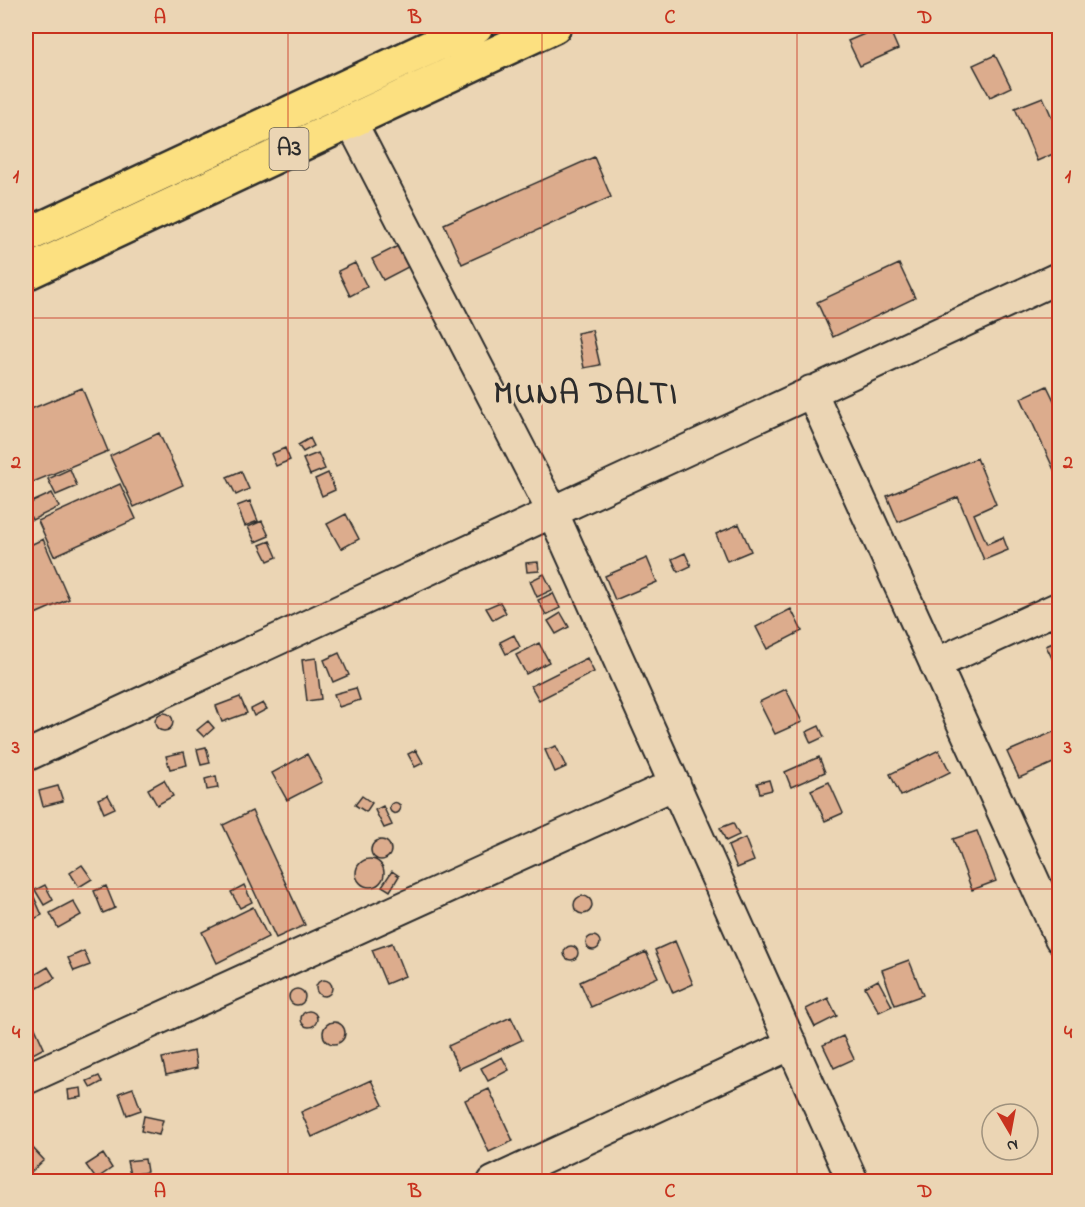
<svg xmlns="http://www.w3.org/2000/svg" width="1085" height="1207" font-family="'Indie Flower',sans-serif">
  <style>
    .building { fill: #dcac8d; stroke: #2b2b2b; stroke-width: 1.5 }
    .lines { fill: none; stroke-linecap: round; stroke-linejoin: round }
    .minor-casing { stroke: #2b2b2b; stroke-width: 34 }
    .trunk-casing { stroke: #2b2b2b; stroke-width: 38 }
    .minor { stroke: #ebd5b4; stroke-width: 30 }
    .trunk { stroke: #fce080; stroke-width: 33 }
    .grid { fill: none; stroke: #c8321e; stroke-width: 1.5; stroke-opacity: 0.55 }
    .labels { text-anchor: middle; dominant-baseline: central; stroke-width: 5; stroke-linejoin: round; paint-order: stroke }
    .shield { fill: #ebd5b4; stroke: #655e54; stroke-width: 1.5 }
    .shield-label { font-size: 24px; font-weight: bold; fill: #2b2b2b }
    .district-label { font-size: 32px; font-weight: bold; letter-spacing: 1.5px; fill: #2b2b2b; stroke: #ebd5b4 }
    .neatline { fill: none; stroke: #c8321e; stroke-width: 2 }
    .grid-label { font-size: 20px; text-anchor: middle; font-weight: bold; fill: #c8321e }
  </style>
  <rect width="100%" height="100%" fill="#ebd5b4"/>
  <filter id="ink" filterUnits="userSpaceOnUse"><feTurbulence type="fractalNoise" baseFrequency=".0167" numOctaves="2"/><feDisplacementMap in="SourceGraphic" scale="12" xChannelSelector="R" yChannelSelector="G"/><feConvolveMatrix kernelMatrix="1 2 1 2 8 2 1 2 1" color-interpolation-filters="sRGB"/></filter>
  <g filter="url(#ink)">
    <path class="building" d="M883 26H888L898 49 860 66 848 41Z
      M995 55 1011 87 990 97 973 65Z
      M1043 97 1060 136V151L1037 161 1015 108Z
      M594 157 611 197 462 264 444 224Z
      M400 245 410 266 383 280 372 259Z
      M355 263 367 287 350 296 338 271Z
      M899 264 915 298 833 337 817 302Z
      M592 330 600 365 584 368 577 333Z
      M1047 386 1060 413V469L1055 472 1021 398Z
      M82 388 108 451 26 485V411Z
      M159 433 183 485 134 507 110 456Z
      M310 438 314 446 303 452 298 445Z
      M285 448 290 460 276 466 271 454Z
      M318 453 325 469 310 475 303 459Z
      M977 458 996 504 974 514 987 544 1003 537 1008 550 984 560 958 497 898 522 887 496Z
      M70 469 77 486 56 495 48 479Z
      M241 471 249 489 236 495 227 477Z
      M328 473 335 490 322 496 315 479Z
      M120 484 136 519 54 556 38 521Z
      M52 493 59 507 32 520 26 505Z
      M250 501 258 521 245 526 237 506Z
      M346 514 359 539 341 549 327 524Z
      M262 521 269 536 255 542 248 527Z
      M739 524 751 551 727 561 716 534Z
      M43 539 69 599 26 618V547Z
      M270 541 277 557 268 561 260 545Z
      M685 553 691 566 678 572 672 559Z
      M647 558 657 582 615 600 605 576Z
      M538 562 539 571 527 572 526 563Z
      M544 574 552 590 537 597 530 581Z
      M553 593 560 608 546 615 538 600Z
      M500 602 506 613 493 620 486 608Z
      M791 609 802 631 767 649 756 627Z
      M561 613 569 627 556 634 548 621Z
      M514 635 520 647 506 654 500 642Z
      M1060 640V674L1046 646Z
      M539 643 549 662 526 674 516 655Z
      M339 653 349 675 333 682 324 660Z
      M316 658 321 699 307 701 302 660Z
      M587 658 594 672 539 700 531 686Z
      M356 688 360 700 339 707 334 694Z
      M786 689 802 722 775 734 759 702Z
      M240 697 247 713 222 722 216 706Z
      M263 703 267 709 254 716 251 709Z
      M155 722a9 9 0 1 1 18 0a9 9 0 1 1-18 0Z
      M208 721 214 728 204 737 197 730Z
      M819 726 824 737 811 743 806 732Z
      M1060 729V760L1019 778 1007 752Z
      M556 746 566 767 555 772 545 750Z
      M206 747 210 763 201 765 197 749Z
      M416 750 423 763 415 767 408 754Z
      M939 750 950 772 901 796 890 774Z
      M184 752 187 765 170 769 166 756Z
      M307 754 322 782 287 800 272 773Z
      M819 757 825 772 791 787 785 772Z
      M216 776 218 788 207 790 205 779Z
      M164 780 173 796 157 805 148 789Z
      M769 780 772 790 760 793 757 783Z
      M829 782 843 813 825 821 811 790Z
      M58 786 63 801 43 806 39 791Z
      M108 795 115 808 104 813 98 799Z
      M362 796 372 803 366 812 355 805Z
      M389.5 808a5.5 5.5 0 1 1 11 0a5.5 5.5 0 1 1-11 0Z
      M383 806 392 825 384 828 375 810Z
      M252 811 305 925 276 938 223 825Z
      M733 823 739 835 726 841 720 828Z
      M977 831 996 881 972 890 953 839Z
      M745 838 754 861 737 868 728 846Z
      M371 850a10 10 0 1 1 20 0a10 10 0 1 1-20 0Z
      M356 873a14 14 0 1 1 28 0a14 14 0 1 1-28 0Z
      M82 865 92 879 79 887 70 873Z
      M392 871 399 876 390 891 382 886Z
      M26 879 42 915 26 923Z
      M45 885 53 900 44 905 35 890Z
      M244 885 252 902 240 908 231 892Z
      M106 886 115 908 103 913 94 891Z
      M574 905a9 9 0 1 1 18 0a9 9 0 1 1-18 0Z
      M73 901 81 915 58 928 50 913Z
      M253 907 268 937 217 963 202 932Z
      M586 943a7 7 0 1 1 14 0a7 7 0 1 1-14 0Z
      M675 941 693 984 673 993 655 950Z
      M392 943 405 976 386 984 372 950Z
      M564 953a7 7 0 1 1 14 0a7 7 0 1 1-14 0Z
      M84 951 90 965 74 971 68 958Z
      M646 952 658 977 591 1007 580 982Z
      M909 960 923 995 895 1005 882 970Z
      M48 967 55 978 38 988 31 977Z
      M316 988a8 8 0 1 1 16 0a8 8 0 1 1-16 0Z
      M878 980 892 1006 879 1012 865 987Z
      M289 997a8 8 0 1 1 16 0a8 8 0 1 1-16 0Z
      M828 998 837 1016 815 1027 806 1009Z
      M301 1019a8 8 0 1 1 16 0a8 8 0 1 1-16 0Z
      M511 1017 522 1040 459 1069 448 1046Z
      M323 1033a11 11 0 1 1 22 0a11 11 0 1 1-22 0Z
      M35 1028 44 1048 31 1055 26 1044V1033Z
      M843 1036 854 1059 834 1068 823 1045Z
      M194 1051 197 1068 166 1075 162 1058Z
      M502 1057 509 1070 488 1081 481 1068Z
      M99 1076 102 1082 91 1088 87 1081Z
      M371 1080 383 1105 312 1137 301 1112Z
      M81 1088 82 1097 69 1099 68 1090Z
      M133 1088 141 1110 127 1115 119 1093Z
      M489 1089 513 1141 489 1152 465 1100Z
      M144 1116 163 1120 159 1135 141 1131Z
      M30 1145 44 1160 31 1172 26 1166V1149Z
      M103 1154 112 1168 96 1179 86 1165Z
      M145 1159 147 1172 130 1175 127 1161Z"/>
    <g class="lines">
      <defs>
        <path id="minor" d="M350 120 552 511 853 1182
          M811 391 1060 938
          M935 664 1060 607
          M26 756 1060 277
          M26 1079 675 784
          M493 1182 792 1044"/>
        <path id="trunk" d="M26 236 476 26
          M26 273 554 26"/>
      </defs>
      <use href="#minor" class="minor-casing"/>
      <use href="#trunk" class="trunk-casing"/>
      <use href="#minor" class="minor"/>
      <use href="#trunk" class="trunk"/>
    </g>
  </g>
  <path class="grid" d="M288 26V1182M542 26V1182M797 26V1182M26 318H1060M26 604H1060M26 889H1060"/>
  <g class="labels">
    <rect class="shield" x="269.5" y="128" width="39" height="42" rx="4.5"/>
    <g class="shield-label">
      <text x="289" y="149">A3</text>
    </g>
    <g class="district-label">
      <text x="586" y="395">MUNA DALTI</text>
    </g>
  </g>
  <rect width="1085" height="1207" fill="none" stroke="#ebd5b4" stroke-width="66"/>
  <g transform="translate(1010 1132) rotate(170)"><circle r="28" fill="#ebd5b4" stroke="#9e917d" stroke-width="1.5"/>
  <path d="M0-4.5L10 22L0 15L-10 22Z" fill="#c8321e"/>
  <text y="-9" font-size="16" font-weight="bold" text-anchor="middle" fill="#2b2b2b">N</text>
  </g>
  <rect x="33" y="33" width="1019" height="1141" class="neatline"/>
  <g class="grid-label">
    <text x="160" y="23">A</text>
    <text x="415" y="23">B</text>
    <text x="670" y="23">C</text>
    <text x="925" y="23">D</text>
    <text x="16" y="182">1</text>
    <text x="1068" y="182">1</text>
    <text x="16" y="468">2</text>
    <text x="1068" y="468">2</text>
    <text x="16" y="753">3</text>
    <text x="1068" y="753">3</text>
    <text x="16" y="1038">4</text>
    <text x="1068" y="1038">4</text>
    <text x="160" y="1197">A</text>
    <text x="415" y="1197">B</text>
    <text x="670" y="1197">C</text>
    <text x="925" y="1197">D</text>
  </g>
</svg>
